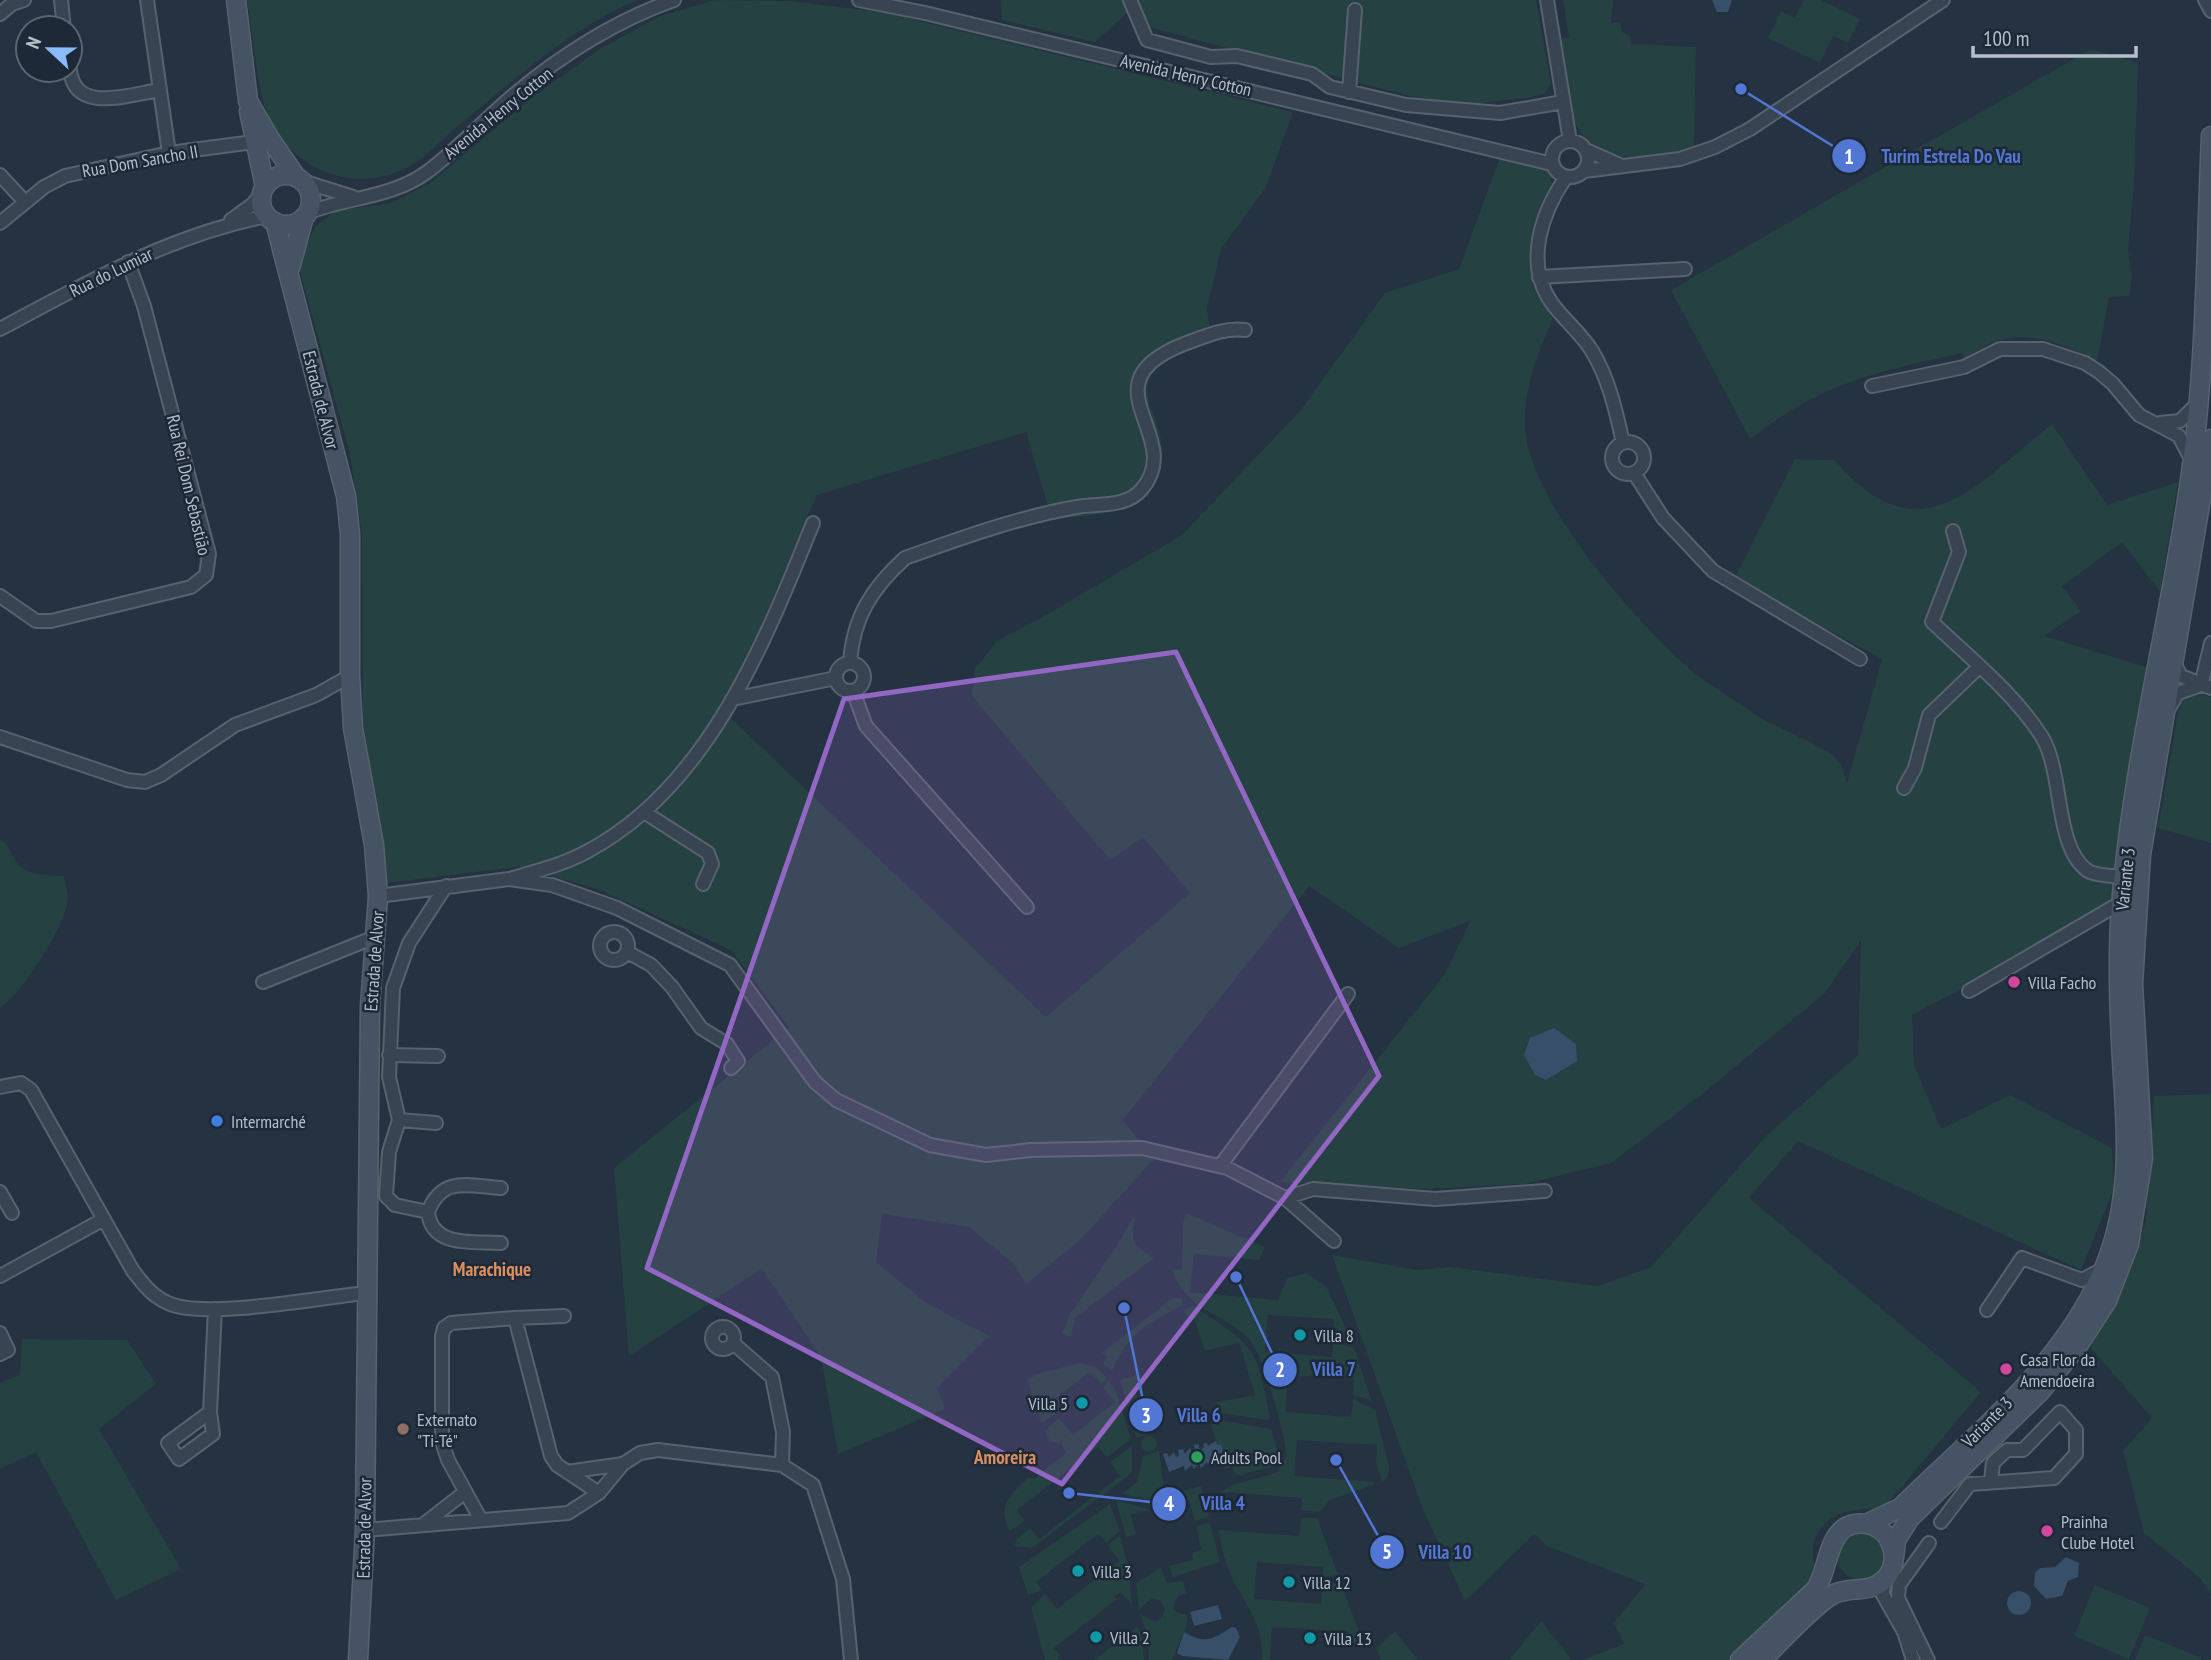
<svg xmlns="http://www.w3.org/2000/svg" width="2211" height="1660" font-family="'PT Sans Narrow',sans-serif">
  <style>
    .green { fill: #264142 }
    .water { fill: #374f69 }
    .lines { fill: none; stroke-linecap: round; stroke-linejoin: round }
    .street-casing { stroke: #56626e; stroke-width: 16 }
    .secondary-casing { stroke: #56626e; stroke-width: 21 }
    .street { stroke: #384451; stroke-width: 12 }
    .secondary { stroke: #465364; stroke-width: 18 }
    .marked { fill: #9267c4; fill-opacity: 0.2; stroke: #9267c4; stroke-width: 5; stroke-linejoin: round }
    .hotel-dot { fill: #d1479c; stroke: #1d2936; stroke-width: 2.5 }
    .shop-dot { fill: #3f7fe0; stroke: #1d2936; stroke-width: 2.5 }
    .culture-dot { fill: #0f9aa8; stroke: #1d2936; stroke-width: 2.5 }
    .education-dot { fill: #8d6e63; stroke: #1d2936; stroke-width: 2.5 }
    .leisure-dot { fill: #2e9e5b; stroke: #1d2936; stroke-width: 2.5 }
    .labels { text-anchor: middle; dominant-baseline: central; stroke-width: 5; stroke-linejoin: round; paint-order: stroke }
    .street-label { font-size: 18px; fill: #b5bfcb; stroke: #1d2936 }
    .poi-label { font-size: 18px; fill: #b5bfcb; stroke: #1d2936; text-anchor: start }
    .neighbourhood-label { font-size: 19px; font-weight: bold; fill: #db8e60; stroke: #1d2936 }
    .leader { fill: none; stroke: #5276d3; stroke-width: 2.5 }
    .callout-dot { fill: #5276d3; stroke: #1d2936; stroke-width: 2.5 }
    .mark-label { font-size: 21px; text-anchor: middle; font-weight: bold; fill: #fff }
    .callout-label { font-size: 19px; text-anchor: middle; font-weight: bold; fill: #5276d3; stroke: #1d2936; stroke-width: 5; stroke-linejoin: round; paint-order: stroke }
  </style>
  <rect width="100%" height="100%" fill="#243241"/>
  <path class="green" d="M247 0H638C571 27 515 80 459 125 444 137 428 156 410 166 354 197 288 169 266 111 256 81 253 32 247 0Z
    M715 0 790 1 887 13 1293 112 1266 187 1221 249 1207 309 1212 343C1088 379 1187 418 1156 478 1152 487 1145 499 1137 503 1114 516 1078 516 1052 520L1026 432 817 495 745 663 719 707 1046 1017 1190 893 1143 837 1110 860 972 696 975 669 998 640 1041 618 1182 535 1300 411 1385 293 1459 269 1500 157 1531 164 1551 173V185L1542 203 1536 231 1534 280 1553 319C1538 352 1524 388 1525 425 1526 498 1638 625 1692 671 1711 686 1733 699 1753 713 1775 728 1821 744 1837 759 1842 764 1845 776 1847 783L1882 659 1734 579 1795 459 1834 460C1921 560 1974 486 2052 424L2107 505 2178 482 2160 592 2122 542 2062 586 2081 611 2044 636 2150 668 2115 908 1912 1015 1914 1065 1941 1129 2010 1095 2112 1148 2114 1188 2081 1270 1798 1141 1749 1198 1981 1392 1883 1509C1856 1508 1823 1511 1814 1543 1811 1552 1815 1567 1816 1576L1728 1660H1582L1624 1644 1614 1623 1645 1584 1547 1546 1534 1534 1465 1601 1422 1507 1332 1255 1417 1270 1450 1267 1598 1286 1651 1267 1768 1134 1858 1055 1861 940 1825 993 1706 1091 1611 1163 1525 1184 1426 1189 1280 1182 1445 974 1470 921 1399 948 1309 886 1123 1120 1154 1159 1080 1240 1026 1284 1014 1264 969 1227 882 1214 876 1262 925 1302 989 1336 937 1388 945 1409 838 1454 821 1357 762 1269 629 1356 614 1168 789 1027 731 950 598 889 517 867 387 883 363 719 362 535 350 454 299 268 305 247 316 226 334 211 391 203 429 184 534 96 598 50 660 16Z
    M1001 0H1536L1551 83 1545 93 1533 97 1454 106 1436 103 1144 26 1134 7 1095 42 1002 20Z
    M1563 0H1613L1611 23 1620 22 1622 32 1630 36V44L1696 47 1694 146C1659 158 1603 171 1579 130 1567 109 1565 64 1561 39L1569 37Z
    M1804 0H1821L1860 19 1848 43 1833 36 1820 63 1768 38 1781 11 1795 18Z
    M2091 49 2138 63 2134 184 2128 249 2132 278 2129 296 2109 297 2097 363C2071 345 2026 329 1994 342 1984 346 1974 353 1965 358L1962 353C1874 373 1823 382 1750 439L1671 290Z
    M2193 692 2211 697V843L2158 828 2178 712 2184 698Z
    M0 839C12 845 11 858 20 866 31 876 51 875 64 876 65 883 68 891 68 898 67 924 21 995 0 1008Z
    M2211 1094V1594L2199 1577 2144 1533 2123 1451 2152 1418 2090 1347 2127 1278 2146 1221 2154 1096Z
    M1186 1213 1265 1247 1259 1260 1194 1254 1190 1292 1278 1300 1287 1278 1307 1273 1326 1286 1351 1339 1334 1333V1319L1268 1315 1265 1352 1332 1357 1333 1341 1354 1348 1372 1401 1353 1395 1354 1379 1288 1375 1285 1412 1351 1417 1353 1399 1375 1410 1389 1467 1388 1476 1382 1482 1376 1463 1377 1445 1297 1440 1294 1476 1374 1482 1373 1485 1330 1500 1319 1512 1301 1510 1302 1498 1221 1492 1231 1485 1276 1473 1287 1455C1282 1428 1265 1355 1247 1337 1218 1309 1189 1314 1172 1270L1182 1269 1183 1223Z
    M1135 1214C1132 1243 1129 1243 1154 1258L1075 1318 1071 1337 1062 1334 1070 1314 1116 1247Z
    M1173 1298H1182V1305C1145 1326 1130 1330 1112 1371L1103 1363 1107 1357 1102 1353Z
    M1193 1306C1254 1346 1256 1344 1270 1417L1268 1420 1220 1413 1217 1402 1255 1395 1239 1343 1205 1351 1194 1318 1187 1317 1184 1310Z
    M22 1339 127 1340 156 1384 99 1429 181 1569 116 1600 36 1452 0 1469V1383L20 1375Z
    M1080 1363 1096 1367 1107 1378 1101 1384 1090 1372 1048 1404 1056 1414 1041 1423 1028 1381 1036 1374Z
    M1138 1375 1143 1389 1136 1391 1147 1435 1136 1438 1120 1380Z
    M1109 1381 1116 1392 1131 1439 1107 1457 1098 1447 1017 1510 1025 1521 1010 1531C996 1505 1010 1495 1029 1477L1034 1479 1066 1453 1061 1443 1050 1442 1045 1431 1059 1418 1073 1435 1115 1402 1103 1387Z
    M1226 1421 1271 1429 1278 1452 1275 1466 1236 1476 1232 1467 1225 1469 1222 1459 1225 1458 1221 1444 1217 1445 1211 1424Z
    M1141 1444a8 8 0 1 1 16 0a8 8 0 1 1-16 0Z
    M1132 1446V1473L1032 1548 1014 1546 1017 1539 1030 1528 1039 1539 1120 1476 1110 1462Z
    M1159 1451 1165 1495 1201 1486 1209 1517 1195 1521 1189 1501 1167 1506 1165 1496 1147 1499 1122 1494 1137 1482 1143 1456Z
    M1116 1500 1151 1510 1131 1514 1136 1535 1126 1537Z
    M1110 1504 1120 1531 1106 1543 1098 1534 1036 1582 1042 1590 1028 1595 1019 1567Z
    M1301 1518H1317L1338 1575 1323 1577V1567L1257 1562 1254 1599 1321 1604 1322 1584H1341L1361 1636 1356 1644H1349V1632L1272 1627 1270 1660H1262C1264 1618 1241 1603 1228 1568 1223 1556 1221 1543 1218 1530L1299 1536Z
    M1210 1523 1220 1562 1173 1577 1169 1566 1193 1560 1192 1553 1201 1550 1196 1526Z
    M1837 1556a24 24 0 1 1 48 0a24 24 0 1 1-48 0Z
    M1120 1535 1129 1570 1132 1605 1120 1592 1114 1597 1117 1599 1054 1648 1060 1655 1057 1660H1045L1031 1607 1045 1594 1057 1609 1119 1561 1108 1545Z
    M1161 1567 1167 1583 1183 1581 1186 1593 1178 1596 1173 1607 1178 1613 1187 1614V1625L1172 1660H1149L1148 1636 1140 1614 1154 1621 1161 1619 1165 1609 1159 1600 1151 1599 1139 1610 1136 1583Z
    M2095 1585 2150 1608 2129 1659 2074 1636Z
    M1541 1621 1572 1660H1510V1659Z
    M1138 1626 1143 1644 1144 1660H1094Z
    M1395 1631 1418 1660H1382L1376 1649Z
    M2145 1635 2202 1658 2201 1660H2135Z"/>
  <path class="water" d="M1712 0H1732L1728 12H1717Z
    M1554 1028 1576 1044 1577 1061 1546 1080 1535 1075 1524 1055 1530 1038Z
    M1216 1441 1217 1445 1221 1444 1225 1458 1217 1463 1215 1458 1208 1465 1207 1462 1201 1468 1199 1464 1194 1469 1192 1465 1185 1471 1184 1466 1169 1472 1163 1454 1167 1453 1169 1457 1174 1452 1176 1457 1179 1455 1178 1450 1183 1449 1185 1454 1190 1448 1192 1452 1195 1451 1194 1445 1198 1444 1200 1450 1204 1448 1203 1444 1207 1443 1208 1446Z
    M2066 1557 2079 1563 2078 1577 2068 1581 2062 1596 2046 1599 2034 1586 2035 1573 2040 1568 2055 1567Z
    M2007 1603a12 12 0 1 1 24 0a12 12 0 1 1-24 0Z
    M1218 1605 1222 1619 1194 1626 1190 1612Z
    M1232 1627 1236 1628 1240 1637 1228 1660 1182 1656 1177 1653 1184 1632C1205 1645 1213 1639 1232 1627Z"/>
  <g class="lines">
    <defs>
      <path id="street" d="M61 0 64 28
        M147 0 169 153
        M859 0 925 13 1552 164
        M1130 0 1147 40 1211 57 1237 56 1312 74 1330 87 1406 105 1500 113 1563 102
        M1547 0 1570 141
        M2205 0 2211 11
        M0 14 12 4 24 0
        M70 70C75 114 128 95 159 90
        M1349 92 1355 10
        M1552 159a18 18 0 1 1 36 0a18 18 0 1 1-36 0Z
        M1586 150 1622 166
        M1584 171 1680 159 1715 147 1750 129 1943 0
        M0 175 25 202
        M1566 177C1542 212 1524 262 1551 302 1563 319 1581 333 1592 351 1609 379 1616 411 1623 443
        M302 181 353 197
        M307 213C346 197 392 198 427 172 458 149 485 119 515 94 561 55 617 20 674 0
        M231 220 253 204 263 191
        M0 223 44 187 65 176 169 153 254 142
        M1539 277 1685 269
        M0 329C86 283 170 235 267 216
        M1872 386 1964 367 2000 349H2043L2085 363 2099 372 2113 384 2139 415 2179 436 2191 459
        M2160 423 2180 421 2197 404
        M1612 458a16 16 0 1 1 32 0a16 16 0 1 1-32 0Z
        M1634 473 1663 518 1713 571 1860 659
        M1953 531 1959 552 1932 622C1969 657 2015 694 2042 737 2064 773 2054 848 2088 871 2097 876 2114 876 2125 877
        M0 596 36 621H51L191 587 206 575 209 554 144 306 128 262
        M850 663C853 618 871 589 905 558 961 538 1019 517 1077 507 1100 503 1126 508 1142 489 1187 436 1082 384 1184 344 1204 337 1224 327 1245 330
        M2174 663 2181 676 2211 688
        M836 677a14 14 0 1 1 28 0a14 14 0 1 1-28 0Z
        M2201 685 2211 643
        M853 691 866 726 1027 907
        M732 699 836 678
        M2169 708 2178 693 2201 685
        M0 737 127 780 145 782 161 775 235 725 316 695 350 676
        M1904 788 1915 768 1929 715 1979 667
        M644 812 708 853 712 864 703 884
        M513 878C539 870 565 864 588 851 708 787 765 642 813 523
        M446 886 409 943 393 988 389 1077 399 1120 389 1152 386 1196 395 1205 428 1212C432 1248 472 1241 501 1243
        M378 896 509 879 552 885 617 908 730 965 815 1082 836 1100 930 1145 986 1155 1031 1150 1142 1148 1227 1168 1285 1198 1313 1189 1435 1199 1545 1191
        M600 946a14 14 0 1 1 28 0a14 14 0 1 1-28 0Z
        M627 952 651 965 672 987 701 1028 727 1044 738 1061 731 1068
        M263 982 375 937
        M1969 991 2122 902
        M389 1055 438 1056
        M0 1087 21 1083 31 1090 133 1271C144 1285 152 1296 168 1303 203 1320 323 1297 366 1293
        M399 1120 436 1123
        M1220 1166 1348 994
        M0 1192 12 1213
        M1285 1198 1334 1241
        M428 1212C442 1175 470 1186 501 1188
        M0 1276 104 1219
        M1987 1310 2022 1258 2082 1280 2101 1270
        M564 1316 515 1318 551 1456 557 1465 599 1493
        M712 1338a11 11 0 1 1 22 0a11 11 0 1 1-22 0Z
        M0 1333 8 1350 0 1354
        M733 1343 772 1377 783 1432 782 1465
        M210 1412 213 1434 179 1459 168 1443 210 1412 215 1309
        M567 1472 623 1464
        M481 1520 448 1460 442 1442V1336L444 1328 451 1323 515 1318
        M1941 1522 1970 1484 2054 1478 2076 1454V1430L2060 1412 2023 1450H2007L1993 1463 1991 1480
        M424 1524 465 1492
        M365 1530 568 1513 599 1493 623 1464 640 1453 658 1450 782 1465 813 1485 843 1579 851 1660
        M1887 1577 1882 1593 1904 1632 1913 1660
        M1928 1660 1898 1598 1899 1585 1929 1543"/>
      <path id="secondary" d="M236 0 248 101 270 139 297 178
        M249 111 265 187
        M261 200a25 25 0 1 1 50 0a25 25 0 1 1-50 0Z
        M275 222 346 496 350 534V676L353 728 374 845 378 896 370 1006 365 1530 358 1660
        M290 268 304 217
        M1866 1524 1900 1508C1975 1434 2067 1363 2106 1263 2132 1197 2127 1131 2122 1061 2119 1010 2117 958 2121 907 2132 761 2171 618 2191 473 2206 361 2206 248 2211 136
        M1894 1558 1896 1540 1910 1518 2040 1392 2077 1347 2107 1301 2129 1244 2143 1158 2133 984 2141 855 2211 439
        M1740 1660 1816 1589C1831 1566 1826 1518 1867 1524 1878 1526 1887 1534 1891 1544 1896 1556 1894 1570 1885 1579 1871 1594 1851 1586 1834 1594 1814 1604 1780 1643 1762 1660"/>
    </defs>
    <use href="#street" class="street-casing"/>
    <use href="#secondary" class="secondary-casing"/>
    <use href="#street" class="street"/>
    <use href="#secondary" class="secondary"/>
  </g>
  <path class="marked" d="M1176 652 1379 1076 1062 1484 647 1268 844 699Z"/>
  <g class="hotel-dot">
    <circle cx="2014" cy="982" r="7"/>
    <circle cx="2006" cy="1369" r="7"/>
    <circle cx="2047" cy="1531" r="7"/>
  </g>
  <circle class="shop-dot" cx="217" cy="1121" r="7"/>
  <g class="culture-dot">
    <circle cx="1300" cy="1335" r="7"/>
    <circle cx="1082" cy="1403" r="7"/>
    <circle cx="1078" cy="1571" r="7"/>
    <circle cx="1289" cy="1582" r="7"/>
    <circle cx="1096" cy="1637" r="7"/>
    <circle cx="1310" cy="1638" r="7"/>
  </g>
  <circle class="education-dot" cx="403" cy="1429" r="7"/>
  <circle class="leisure-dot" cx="1197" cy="1457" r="7"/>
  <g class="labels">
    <g class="street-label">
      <text transform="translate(1186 75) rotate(13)">Avenida Henry Cotton</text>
      <text transform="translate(498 113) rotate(-39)">Avenida Henry Cotton</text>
      <text transform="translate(140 161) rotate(-10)">Rua Dom Sancho II</text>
      <text transform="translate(111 272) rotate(-26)">Rua do Lumiar</text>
      <text transform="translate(321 400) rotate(76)">Estrada de Alvor</text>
      <text transform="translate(189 485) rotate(77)">Rua Rei Dom Sebastião</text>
      <text transform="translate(2125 879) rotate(-84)">Variante 3</text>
      <text transform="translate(374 961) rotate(-86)">Estrada de Alvor</text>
      <text transform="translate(1987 1422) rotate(-45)">Variante 3</text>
      <text transform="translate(364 1528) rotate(-89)">Estrada de Alvor</text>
    </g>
    <g class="poi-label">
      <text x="2028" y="982">Villa Facho</text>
      <text x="231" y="1121">Intermarché</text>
      <text x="1314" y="1335">Villa 8</text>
      <text x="2020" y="1359">Casa Flor da<tspan x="2020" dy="21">Amendoeira</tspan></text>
      <text x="1068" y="1403" text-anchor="end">Villa 5</text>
      <text x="417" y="1419">Externato<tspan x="417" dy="21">"Ti-Té"</tspan></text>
      <text x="1211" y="1457">Adults Pool</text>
      <text x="2061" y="1521">Prainha<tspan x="2061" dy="21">Clube Hotel</tspan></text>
      <text x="1092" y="1571">Villa 3</text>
      <text x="1303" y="1582">Villa 12</text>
      <text x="1110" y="1637">Villa 2</text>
      <text x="1324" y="1638">Villa 13</text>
    </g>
    <g class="neighbourhood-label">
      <text x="492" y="1269">Marachique</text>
      <text x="1005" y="1457">Amoreira</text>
    </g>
  </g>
  <path class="leader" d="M1741 89L1849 156M1236 1277L1280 1370M1124 1308L1146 1415M1069 1493L1169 1504M1336 1460L1387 1552"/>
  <g class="callout-dot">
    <circle cx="1741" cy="89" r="7"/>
    <circle cx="1236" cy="1277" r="7"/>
    <circle cx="1124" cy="1308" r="7"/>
    <circle cx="1069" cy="1493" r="7"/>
    <circle cx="1336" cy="1460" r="7"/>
    <circle cx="1849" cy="156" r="18"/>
    <circle cx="1280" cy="1370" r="18"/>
    <circle cx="1146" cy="1415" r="18"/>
    <circle cx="1169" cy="1504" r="18"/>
    <circle cx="1387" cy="1552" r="18"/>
  </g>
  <g class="mark-label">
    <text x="1849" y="164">1</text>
    <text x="1280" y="1377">2</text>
    <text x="1146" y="1423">3</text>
    <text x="1169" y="1511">4</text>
    <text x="1387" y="1559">5</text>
  </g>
  <g class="callout-label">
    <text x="1951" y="163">Turim Estrela Do Vau</text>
    <text x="1334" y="1376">Villa 7</text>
    <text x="1199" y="1422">Villa 6</text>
    <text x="1223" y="1510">Villa 4</text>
    <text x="1445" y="1559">Villa 10</text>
  </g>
  <g transform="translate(49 49) rotate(292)"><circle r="33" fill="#1d2936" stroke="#5a6572" stroke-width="2"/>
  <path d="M0-5L12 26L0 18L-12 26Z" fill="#88bcfd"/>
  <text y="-10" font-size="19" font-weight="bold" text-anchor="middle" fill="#b5bfcb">N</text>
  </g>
  <path d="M1973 46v10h163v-10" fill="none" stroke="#b5bfcb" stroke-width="3.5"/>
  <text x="1983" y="46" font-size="21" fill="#b5bfcb" stroke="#1d2936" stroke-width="5" paint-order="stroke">100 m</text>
</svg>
